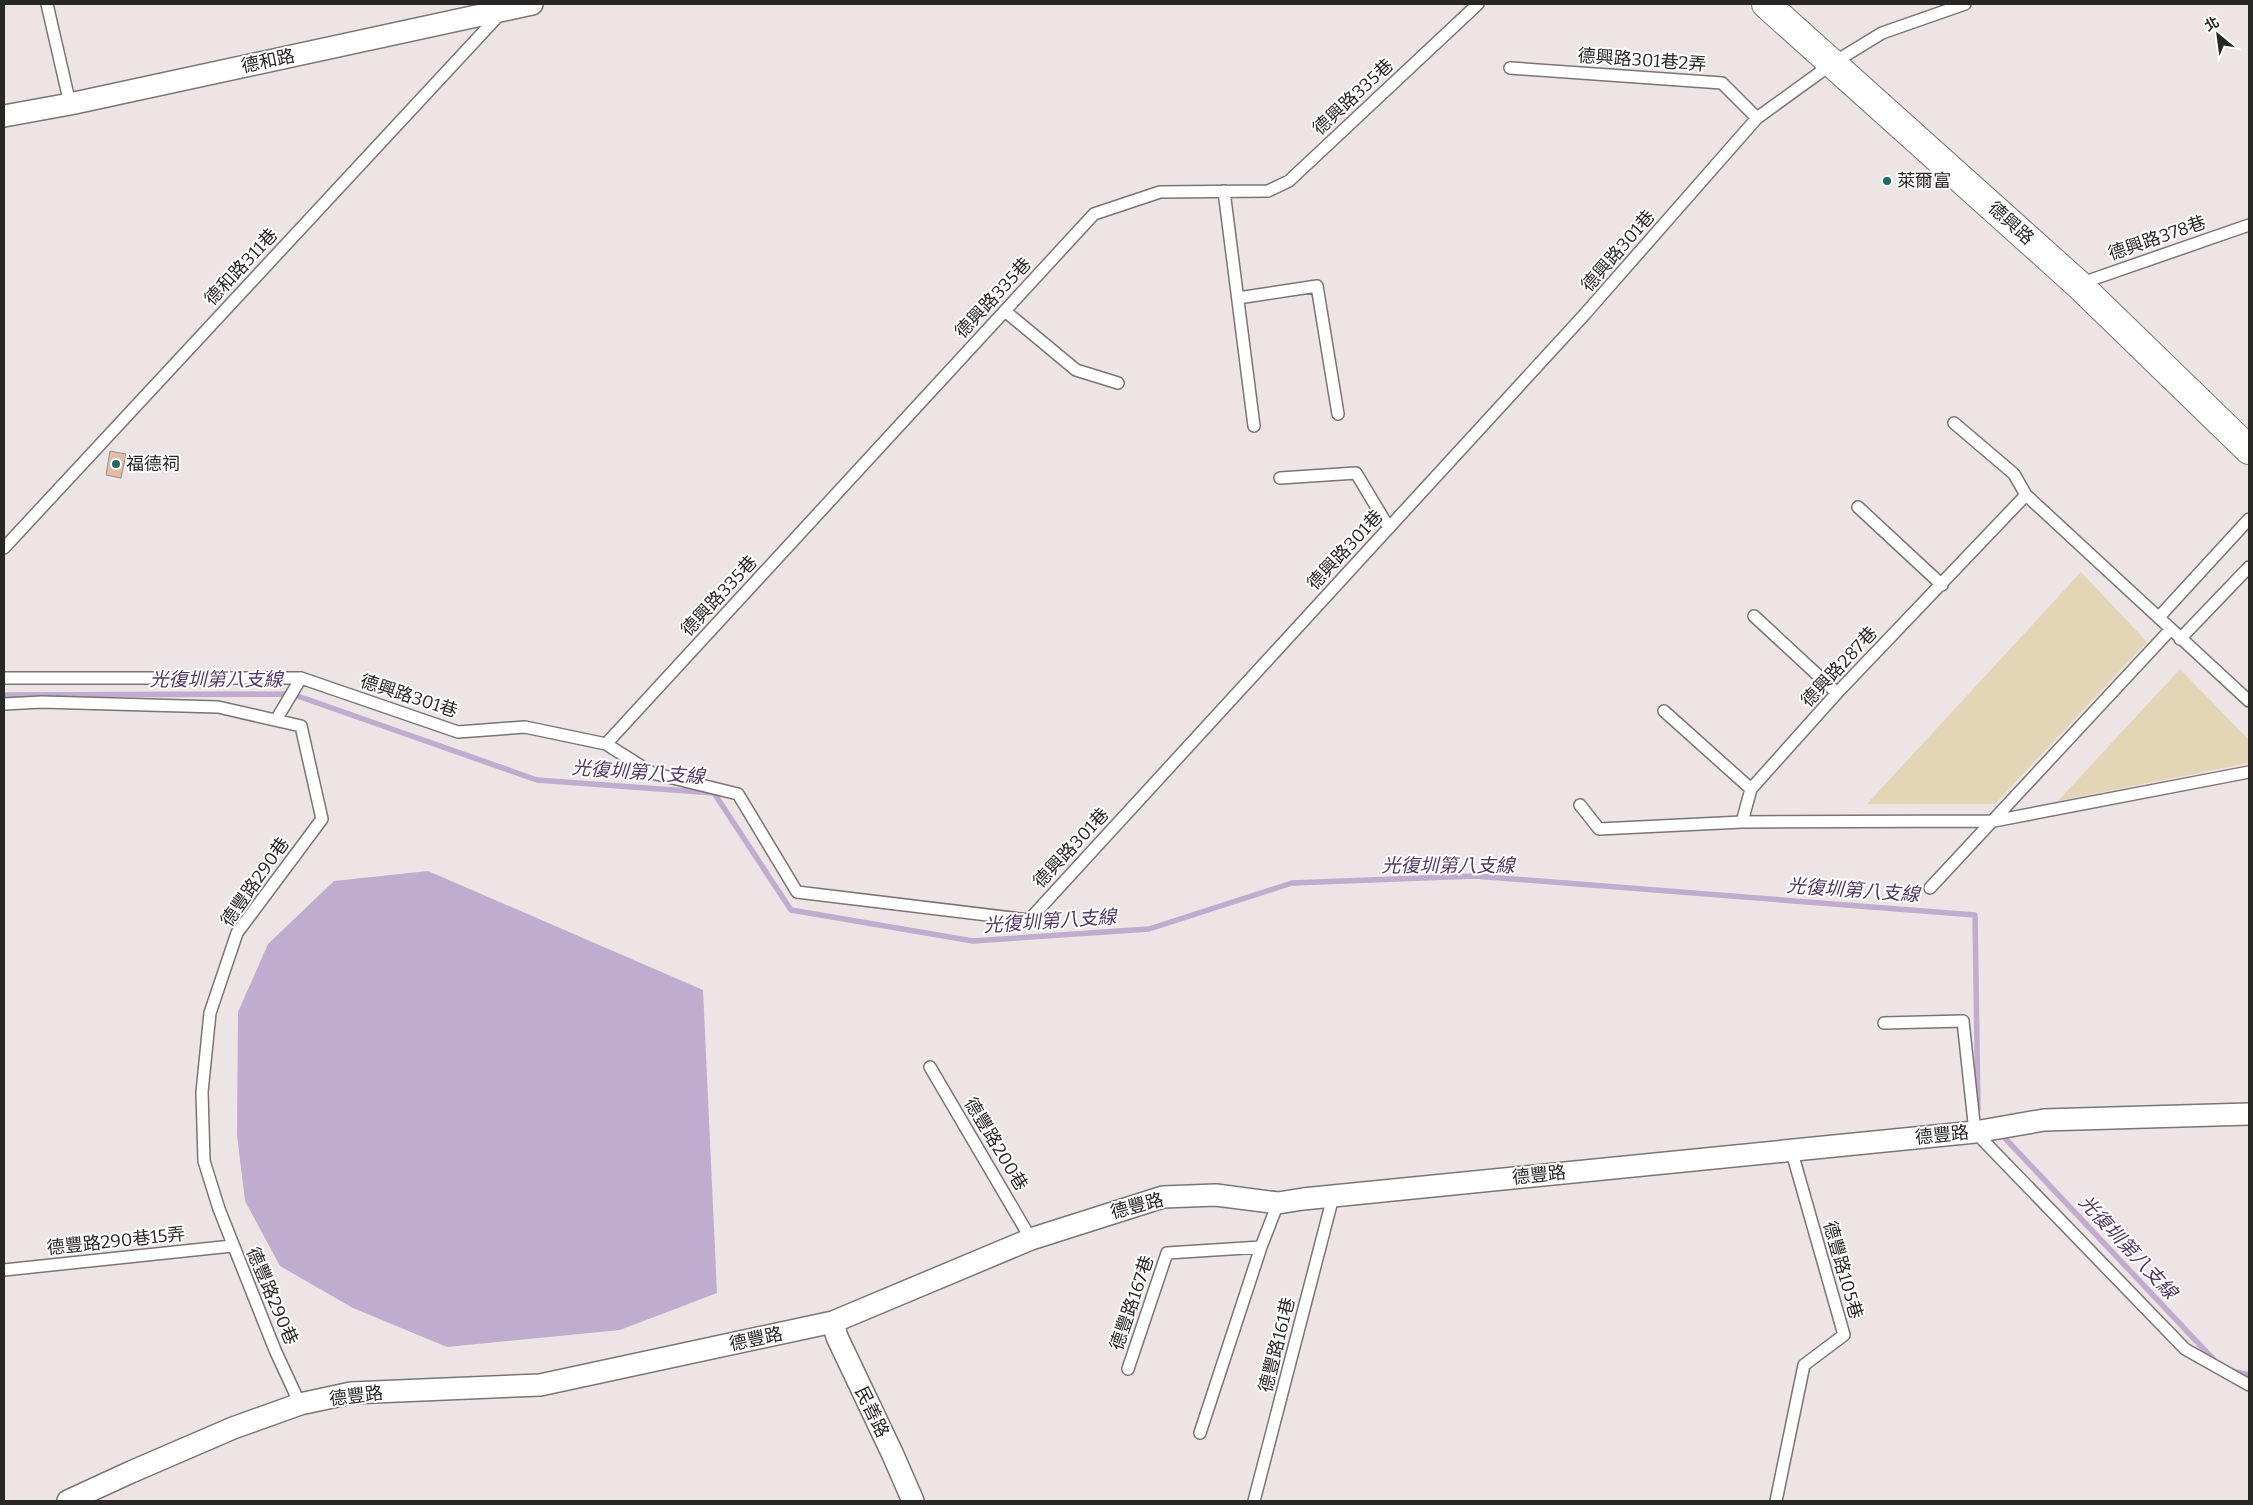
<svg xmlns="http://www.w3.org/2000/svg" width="2253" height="1505" font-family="Bitter,'Noto Sans TC',serif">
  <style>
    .green { fill: #e3d6b6 }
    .water { fill: #bfacce }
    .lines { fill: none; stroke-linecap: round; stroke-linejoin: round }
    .stream { stroke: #bfacce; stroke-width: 5.5 }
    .building { fill: #e3bda6; stroke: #948e8b }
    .lane-casing { stroke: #7b7474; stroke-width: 14 }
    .street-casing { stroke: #7b7474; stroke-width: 24 }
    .secondary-casing { stroke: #7b7474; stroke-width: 30 }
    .lane { stroke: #fff; stroke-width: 11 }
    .street { stroke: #fff; stroke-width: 21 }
    .secondary { stroke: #fff; stroke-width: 28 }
    .poi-dot { fill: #1e6a68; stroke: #fff; stroke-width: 2 }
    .labels { text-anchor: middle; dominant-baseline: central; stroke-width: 4; stroke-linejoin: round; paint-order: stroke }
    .street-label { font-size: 18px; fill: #292626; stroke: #fff }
    .poi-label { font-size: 18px; fill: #292626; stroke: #fff; text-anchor: start }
    .water-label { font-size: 19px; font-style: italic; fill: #543867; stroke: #fff }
  </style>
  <rect width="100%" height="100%" fill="#ede5e5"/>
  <path class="green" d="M2081 572 2147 642 1995 804H1867Z
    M2180 669 2249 740V763L2058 801Z"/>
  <path class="water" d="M428 871 703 990 717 1293 620 1330 447 1347 353 1308 280 1266 245 1201 237 1135 238 1012 268 944 334 881Z"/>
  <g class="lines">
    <path class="stream" d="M4 695 292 694 537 780 714 793 791 910 973 941 1149 929 1292 883 1475 876 1975 915 1978 1109
      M2001 1134 2216 1362
      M2232 1371 2249 1375"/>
  </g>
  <path class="building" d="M110 451 126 454 121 478 106 475Z"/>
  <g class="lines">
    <defs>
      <path id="lane" d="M47 4 70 104
        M1510 68 1722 83 1757 118
        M1224 191 1254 426
        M2079 284 2249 225
        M1238 298 1317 286 1338 414
        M1005 311 1076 370 1118 383
        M1954 423 2014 474 2026 495 2249 701
        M1280 478 1356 473 1389 528
        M1858 507 1942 585
        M4 548 501 13
        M1754 616 1837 693
        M2159 617 2249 519
        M2180 639 2249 567
        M4 678H301L458 732 525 727 606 744 652 773 738 794 797 892 1029 920 1585 314 1757 118 1833 63 1882 33 1965 4
        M4 704 42 702 218 707 301 726 322 819 237 933 210 1013 202 1092 204 1161 219 1209 275 1350 300 1404
        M1664 711 1751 789
        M276 720 301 678
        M606 744 1094 214 1160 192 1268 191 1289 181 1478 4
        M1580 805 1599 829 1742 822 1994 821 2249 772
        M1742 822 1751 789 1837 693 2026 495
        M1930 888 2171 629
        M1884 1023 1963 1021 1975 1132 2185 1349 2249 1385
        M930 1067 1031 1239
        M4 1270 232 1246
        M1128 1369 1167 1253 1261 1247
        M1200 1433 1261 1247 1278 1203
        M1254 1501 1333 1197
        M1776 1501 1804 1365 1844 1335 1791 1149"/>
      <path id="street" d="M4 116 70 104 532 4
        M833 1322 837 1337 893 1455 913 1501
        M68 1501 131 1472 233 1428 300 1404 351 1393 540 1385 833 1322 1031 1239 1163 1197 1216 1195 1278 1203 1303 1199 1975 1132 2044 1120 2249 1114"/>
      <path id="secondary" d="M1766 4 2078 284 2249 450"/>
    </defs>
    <use href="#lane" class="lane-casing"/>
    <use href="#street" class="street-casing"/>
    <use href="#secondary" class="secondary-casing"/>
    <use href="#lane" class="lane"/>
    <use href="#street" class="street"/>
    <use href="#secondary" class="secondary"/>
  </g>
  <g class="poi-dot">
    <circle cx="1887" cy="181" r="5"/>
    <circle cx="116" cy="464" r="5"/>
  </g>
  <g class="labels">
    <g class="street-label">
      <text transform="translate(1642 60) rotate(4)">德興路301巷2弄</text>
      <text transform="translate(268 61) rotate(-12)">德和路</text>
      <text transform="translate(1353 97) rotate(-43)">德興路335巷</text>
      <text transform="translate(2011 223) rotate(42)">德興路</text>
      <text transform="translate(2157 238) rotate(-19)">德興路378巷</text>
      <text transform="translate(1618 251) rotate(-49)">德興路301巷</text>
      <text transform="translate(241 267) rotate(-47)">德和路311巷</text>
      <text transform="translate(993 298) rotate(-47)">德興路335巷</text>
      <text transform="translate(1345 550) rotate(-47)">德興路301巷</text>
      <text transform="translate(719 596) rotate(-47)">德興路335巷</text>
      <text transform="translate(1839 667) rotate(-47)">德興路287巷</text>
      <text transform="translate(409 696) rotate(18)">德興路301巷</text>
      <text transform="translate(1071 848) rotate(-47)">德興路301巷</text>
      <text transform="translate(255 882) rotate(-55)">德豐路290巷</text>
      <text transform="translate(1942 1135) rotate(-6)">德豐路</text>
      <text transform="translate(996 1144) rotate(59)">德豐路200巷</text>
      <text transform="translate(1539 1175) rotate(-6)">德豐路</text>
      <text transform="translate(1137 1206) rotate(-15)">德豐路</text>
      <text transform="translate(116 1241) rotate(-6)">德豐路290巷15弄</text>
      <text transform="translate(1843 1270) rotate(74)">德豐路105巷</text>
      <text transform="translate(272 1296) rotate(67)">德豐路290巷</text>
      <text transform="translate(1132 1303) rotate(-71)">德豐路167巷</text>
      <text transform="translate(756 1339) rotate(-12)">德豐路</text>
      <text transform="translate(1277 1345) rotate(-76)">德豐路161巷</text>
      <text transform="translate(356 1396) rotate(-7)">德豐路</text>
      <text transform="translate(872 1412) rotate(64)">民善路</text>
    </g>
    <g class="poi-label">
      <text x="1897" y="181">萊爾富</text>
      <text x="126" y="464">福德祠</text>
    </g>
    <g class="water-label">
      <text x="216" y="679">光復圳第八支線</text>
      <text transform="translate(638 772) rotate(4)">光復圳第八支線</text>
      <text x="1448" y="865">光復圳第八支線</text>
      <text transform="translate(1853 890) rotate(4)">光復圳第八支線</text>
      <text transform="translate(1050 921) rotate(-4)">光復圳第八支線</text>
      <text transform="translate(2128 1247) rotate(47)">光復圳第八支線</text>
    </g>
  </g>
  <rect width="2253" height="1505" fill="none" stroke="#292626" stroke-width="10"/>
  <g transform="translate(2218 35) rotate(331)" stroke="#ffffff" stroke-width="4" paint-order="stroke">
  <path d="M0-4L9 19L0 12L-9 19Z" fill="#292626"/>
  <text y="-8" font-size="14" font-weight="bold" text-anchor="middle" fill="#292626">北</text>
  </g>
</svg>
